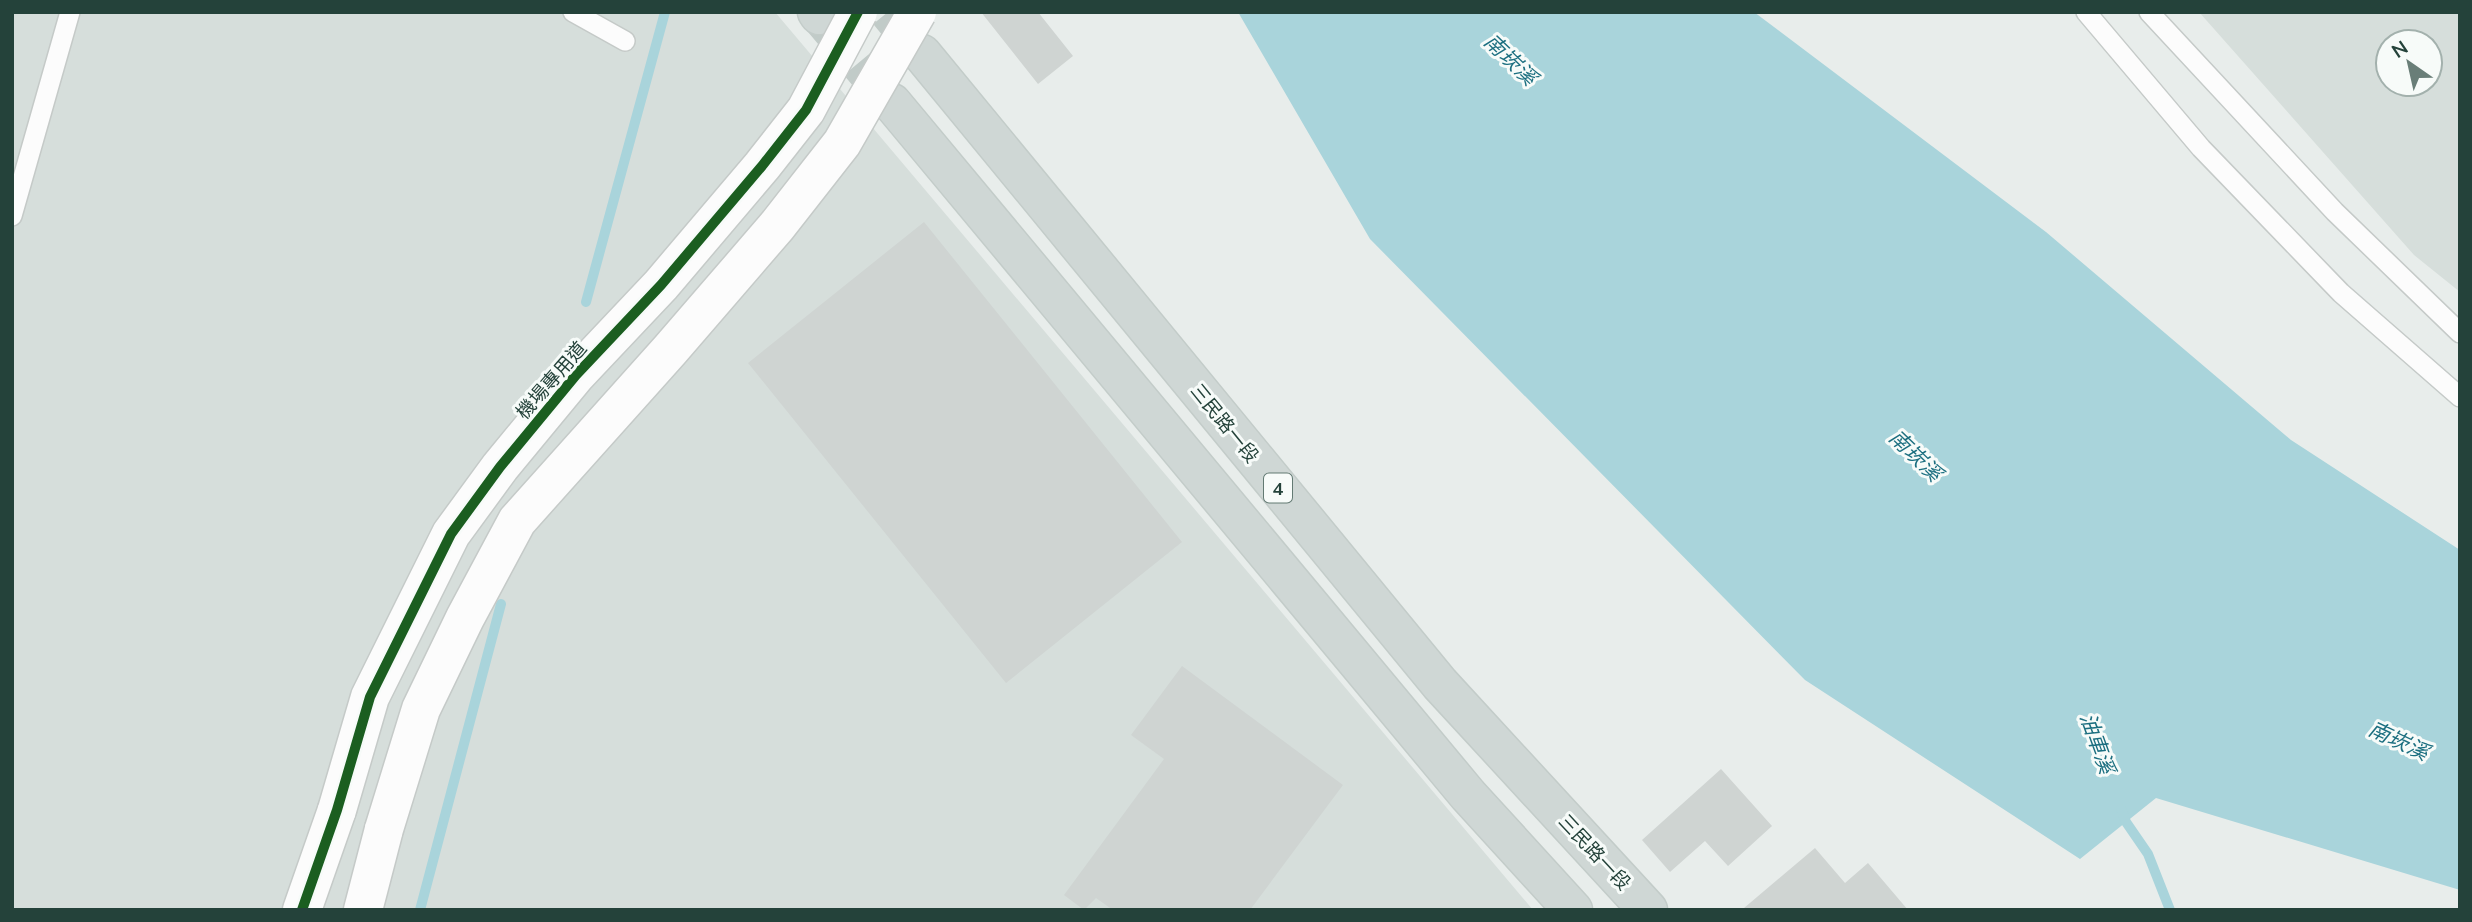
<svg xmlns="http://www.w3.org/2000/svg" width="2472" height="922" font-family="Mulish,'Noto Sans TC',sans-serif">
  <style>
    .built { fill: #d6dedb; fill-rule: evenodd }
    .water { fill: #a9d4db }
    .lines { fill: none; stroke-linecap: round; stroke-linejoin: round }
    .stream { stroke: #a9d4db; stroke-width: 10 }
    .building { fill: #cfd4d2 }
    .primary-tunnel { stroke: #c1cbc8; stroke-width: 38; stroke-dasharray: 38 19; stroke-linecap: butt }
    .service-casing { stroke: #c5cac8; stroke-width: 22 }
    .minor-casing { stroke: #c5cac8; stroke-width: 41 }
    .primary-casing { stroke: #c3ccc9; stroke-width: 41 }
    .service { stroke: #fcfcfc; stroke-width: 19 }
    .minor { stroke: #fcfcfc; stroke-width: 38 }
    .primary { stroke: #cfd7d5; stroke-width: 38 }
    .minor-bridge-casing { stroke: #c5cac8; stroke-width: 41; stroke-linecap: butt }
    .minor-bridge { stroke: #fcfcfc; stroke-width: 38 }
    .cycleway-casing { stroke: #f7fbf9; stroke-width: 15 }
    .cycleway { stroke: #1b5e20; stroke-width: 10 }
    .labels { text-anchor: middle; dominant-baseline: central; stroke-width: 6; stroke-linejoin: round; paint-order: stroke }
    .shield { fill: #f7fbf9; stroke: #637a73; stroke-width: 2 }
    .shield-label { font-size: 18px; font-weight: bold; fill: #24423a }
    .street-label { font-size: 19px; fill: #24423a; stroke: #f7fbf9 }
    .water-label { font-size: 21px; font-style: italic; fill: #1c6f80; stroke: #f7fbf9 }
  </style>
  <rect width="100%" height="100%" fill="#e8edeb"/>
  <path class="built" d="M12 12H775L1533 910H12Z
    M2199 12H2460V292L2414 255ZM2388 42H2430V84H2388Z"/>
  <path class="water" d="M1238 12H1754L2046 232 2291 440 2460 550V890L2156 798 2080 859 1805 680 1370 239Z"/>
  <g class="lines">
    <path class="stream" d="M586 302 665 12
      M2121 809 2126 822 2148 854 2170 910
      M420 910 501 604"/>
  </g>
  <path class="building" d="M981 12H1038L1073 56 1038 84Z
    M924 222 1182 542 1006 683 748 363Z
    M1182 666 1343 785 1250 910H1113L1096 898 1084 910 1064 895 1164 759 1131 735Z
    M1721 769 1772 826 1728 866 1705 841 1670 872 1642 840Z
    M1815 848 1845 883 1868 863 1908 910H1746L1744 908Z"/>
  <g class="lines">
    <path class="primary-tunnel" d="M888 12 922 54
      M822 19 892 103"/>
    <defs>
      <path id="service" d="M573 12 625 41
        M2086 12 2201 148 2341 293 2460 397
        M2149 12 2335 212 2460 333
        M12 216 70 12"/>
      <path id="minor" d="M302 910 337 810
        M363 910 384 829"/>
      <path id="primary" d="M817 12 819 15
        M922 54 1440 684 1648 910
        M892 103 1468 795 1573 910"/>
    </defs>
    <use href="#service" class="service-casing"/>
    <use href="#minor" class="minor-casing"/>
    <use href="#primary" class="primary-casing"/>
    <use href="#service" class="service"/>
    <use href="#minor" class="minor"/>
    <use href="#primary" class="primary"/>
    <defs>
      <path id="minor-bridge" d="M337 810 370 697 451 534 500 467 576 375 661 285 762 166 806 110 858 12
        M384 829 421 709 465 618 517 521 670 350 777 226 842 143 917 12"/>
    </defs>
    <use href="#minor-bridge" class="minor-bridge-casing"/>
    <use href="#minor-bridge" class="minor-bridge"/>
    <defs>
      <path id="cycleway" d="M302 910 337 810 370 697 451 534 500 467 576 375 661 285 762 166 806 110 858 12"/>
    </defs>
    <use href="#cycleway" class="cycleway-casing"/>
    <use href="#cycleway" class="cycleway"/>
  </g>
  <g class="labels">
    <rect class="shield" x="1264" y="473.5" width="28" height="29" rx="5"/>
    <g class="shield-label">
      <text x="1278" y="488">4</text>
    </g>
    <g class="street-label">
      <text transform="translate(551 380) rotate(-49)">機場專用道</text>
      <text transform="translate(1225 423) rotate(51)">三民路一段</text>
      <text transform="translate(1595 852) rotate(47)">三民路一段</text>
    </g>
    <g class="water-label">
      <text transform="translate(1511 59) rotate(44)">南崁溪</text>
      <text transform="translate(1916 455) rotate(44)">南崁溪</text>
      <text transform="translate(2399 740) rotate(25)">南崁溪</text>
      <text transform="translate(2098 743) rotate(70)">油車溪</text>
    </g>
  </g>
  <rect width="2472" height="922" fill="none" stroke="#24423a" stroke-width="28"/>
  <g transform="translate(2409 63) rotate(326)"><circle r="33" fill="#f7fbf9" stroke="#a3b1ad" stroke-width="2"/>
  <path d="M0-5L12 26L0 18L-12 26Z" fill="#697e78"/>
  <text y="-10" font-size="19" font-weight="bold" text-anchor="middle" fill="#24423a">N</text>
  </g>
</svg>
